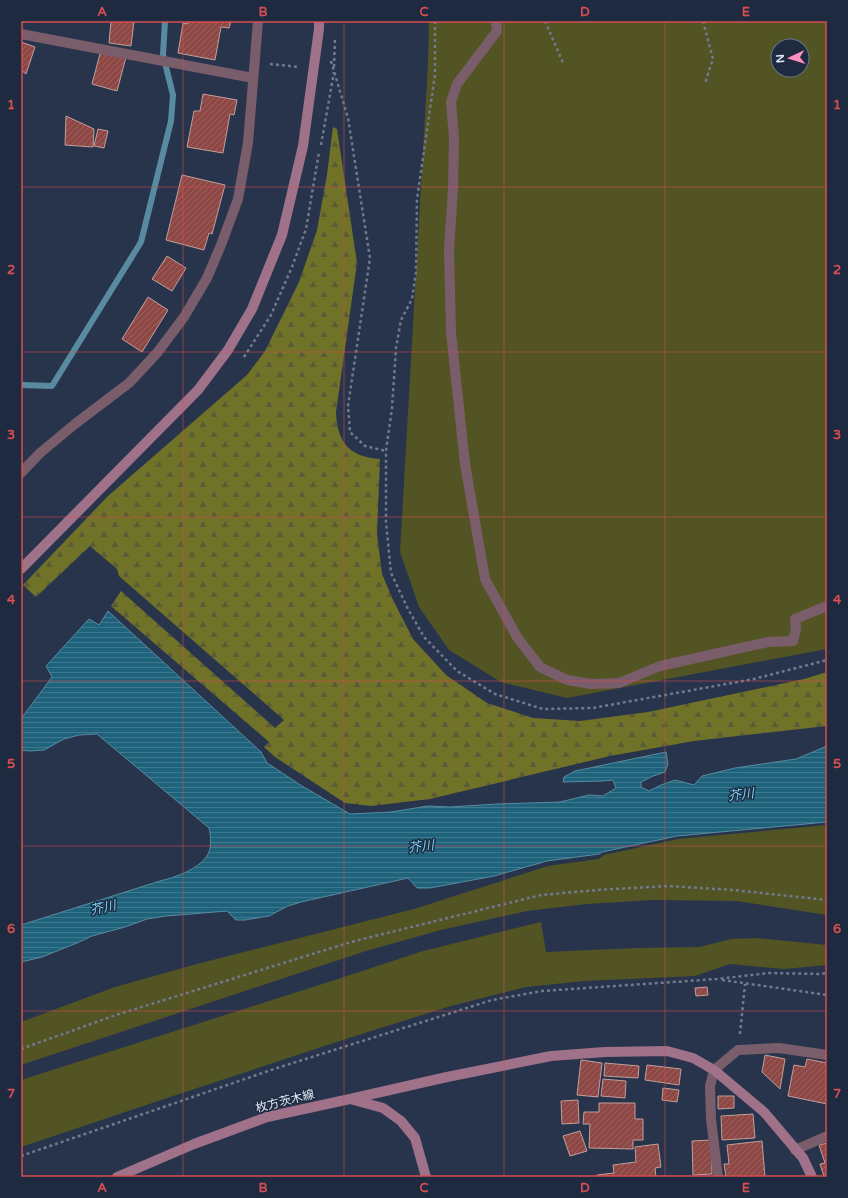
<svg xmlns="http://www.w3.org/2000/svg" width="848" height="1198" font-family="'Varela Round','Noto Sans JP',sans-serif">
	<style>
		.green { fill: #535424; fill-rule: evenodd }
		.forest { fill: url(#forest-firs) }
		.water { fill: url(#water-rules); stroke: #588ba0 }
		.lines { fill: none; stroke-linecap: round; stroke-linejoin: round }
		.stream { stroke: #588ba0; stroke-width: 6 }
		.building { fill: url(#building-hatch); stroke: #c39f9c }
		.path { stroke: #6f7a8d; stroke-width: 2.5; stroke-dasharray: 3 3; stroke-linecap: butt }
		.lane { stroke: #7a5d6b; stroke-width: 10 }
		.street { stroke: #7a5d6b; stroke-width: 10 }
		.secondary { stroke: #a07289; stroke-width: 10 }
		.grid { fill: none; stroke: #d84e51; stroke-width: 1; stroke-opacity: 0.55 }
		.labels { text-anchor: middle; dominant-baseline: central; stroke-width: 3; stroke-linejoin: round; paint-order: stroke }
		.street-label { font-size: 12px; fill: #dfe8f6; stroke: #1e2a40 }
		.water-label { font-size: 13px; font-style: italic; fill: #7bd6fa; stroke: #1e2a40 }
		.neatline { fill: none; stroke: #d84e51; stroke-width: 1.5 }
		.grid-label { font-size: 13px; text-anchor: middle; font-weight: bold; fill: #d84e51 }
	</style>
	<defs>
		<pattern id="forest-firs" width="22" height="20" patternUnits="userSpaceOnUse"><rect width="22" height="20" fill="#707227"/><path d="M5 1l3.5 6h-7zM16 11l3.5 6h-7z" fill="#5a5c38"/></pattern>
		<pattern id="water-rules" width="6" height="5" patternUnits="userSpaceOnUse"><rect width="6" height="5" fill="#1e637b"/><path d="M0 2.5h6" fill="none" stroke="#3e798e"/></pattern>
		<pattern id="building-hatch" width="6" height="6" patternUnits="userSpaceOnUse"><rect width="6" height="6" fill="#8d4745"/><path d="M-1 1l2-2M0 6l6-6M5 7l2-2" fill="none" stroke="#9d6260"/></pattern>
	</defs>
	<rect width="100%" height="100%" fill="#28344b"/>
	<path class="green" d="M429 21H827V649L567 698 501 682 449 650 419 607 400 552 428 64ZM778 46H802V70H778Z
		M827 825V915L737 901 652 900 587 904 527 911 441 930 366 951 21 1065V1022L115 987 197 964 414 909 548 866 599 859 604 855 678 839Z
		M541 922 546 952 637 948 700 947 731 939 756 938 827 945V965L784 969 730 964 695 976 584 981 526 987 451 1006 355 1036 170 1097 21 1147V1080L338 979 423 951Z"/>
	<path class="forest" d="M333 127 337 129 357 263 336 412C337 443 350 457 380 459L377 534 382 574 393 600 413 639 446 675 487 703 533 718 580 721 648 712 804 679 827 672V726L694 741 610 756 430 799 371 806 345 803 275 757 264 747 269 742 111 606 121 591 275 728 284 720 119 576 117 569 90 546 36 597 23 585 108 496 247 375 265 351 299 282 317 230 327 175Z"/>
	<path class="water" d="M108 611 261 752 267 763 302 786 350 814 391 812 428 806 450 807 497 804 560 802 589 795 603 796 616 788 613 780 602 781 563 782 564 777 575 771 666 752 668 764 665 772 653 776 641 782V787L649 791 661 785 675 780 694 785 702 776 735 768 796 759 827 746V822L677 836 602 852 599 854 547 861 494 876 430 888H417L408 878 301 902 288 906 269 916 245 920H236L227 911 166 916 147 919 125 927 92 936 77 943 42 957 21 962V925L160 881C176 877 197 870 207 856 212 848 211 836 209 828L97 734 79 735 64 739 44 750 29 751 21 750V719L52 677 46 666 89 619 99 625Z"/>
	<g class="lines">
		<path class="stream" d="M21 385 52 386 141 242 171 121 173 95 163 55 165 21"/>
	</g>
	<path class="building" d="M111 21H134L131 46 109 43Z
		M188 21H231L229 28 221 27 215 60 178 53 183 23 188 24Z
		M21 42 35 47 26 74 21 70Z
		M101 50 126 57 117 91 92 84Z
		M203 94 237 100 234 115 230 114 223 153 187 147 194 111H200Z
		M66 116 94 129 93 147 65 145Z
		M98 129 108 131 104 148 94 146Z
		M182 175 225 185 212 234 209 233 204 250 166 240Z
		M167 256 186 268 172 291 152 279Z
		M148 297 168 310 142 352 122 339Z
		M707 987 708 995 696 996 695 988Z
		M765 1055 785 1059 780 1089 762 1072Z
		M807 1059 827 1063V1104L788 1096 794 1065 805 1067Z
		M581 1060 602 1063 598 1097 577 1095Z
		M605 1063 639 1066 638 1078 604 1076Z
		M647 1065 681 1069 679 1085 645 1080Z
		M603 1079 626 1081 625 1098 601 1096Z
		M663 1088 679 1090 677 1102 662 1100Z
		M718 1096H734V1108L718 1109Z
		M578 1100 579 1123 562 1124 561 1101Z
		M599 1103H635V1119H643V1140H633V1149L589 1148 590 1124H583L584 1112H599Z
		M753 1114 755 1138 722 1140 721 1116Z
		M580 1131 587 1151 570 1156 563 1136Z
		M711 1140 712 1174 693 1175 692 1141Z
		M762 1141 765 1177H726L724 1164H729L727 1145Z
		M827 1143V1175L824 1176 820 1164 825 1163 819 1145Z
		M658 1144 661 1167 655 1168 656 1177H597V1175L614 1173 613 1165 636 1162 635 1147Z"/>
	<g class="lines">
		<path class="path" d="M435 21V75L417 199 416 272 412 299 401 320 396 348 392 408 386 451V522L391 573 408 609 424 637 457 671 495 694 543 709 593 708 754 679 827 660
			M545 21 563 63
			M703 21 713 59 705 83
			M331 61 348 118 370 258 348 406 350 432 365 446 386 451
			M270 64 299 67
			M334 67 335 38
			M321 145 334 72
			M244 357 271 315 292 267 306 229 319 152
			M722 980 827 995
			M740 1034 745 984
			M21 1049 116 1015 351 942 541 895 597 890 668 886 733 890 827 900
			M21 1156 274 1069 492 1000 542 991 717 979 769 973 821 974 827 973"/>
		<path class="lane" d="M496 21 497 31 457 84 451 102 454 138 453 189 449 249 451 333 465 464 485 579 517 637 540 667 567 680 592 684 619 683 660 666 768 642 793 641 796 629 795 619 827 606"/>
		<path class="street" d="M21 34 253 78
			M21 473 40 453 75 424 129 383 157 353 184 317 207 278 221 245 238 199 248 143 258 21
			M795 1150 827 1136
			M718 1177 711 1119 710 1086 714 1070 738 1050 779 1048 827 1055"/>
		<path class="secondary" d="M21 569 198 390 228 350 252 309 282 235 303 146 319 29V21
			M350 1099 447 1077 551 1056 605 1052 667 1051 693 1058 714 1070 764 1112 803 1158 812 1177
			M117 1177 194 1144 267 1117 350 1099 383 1108 401 1121 415 1138 426 1177"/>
	</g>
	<path class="grid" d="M183 21V1177M344 21V1177M504 21V1177M665 21V1177M21 187H827M21 352H827M21 517H827M21 681H827M21 846H827M21 1011H827"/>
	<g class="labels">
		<g class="street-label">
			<text transform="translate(285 1101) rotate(-14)">枚方茨木線</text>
		</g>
		<g class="water-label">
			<text transform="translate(741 795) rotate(-7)">芥川</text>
			<text transform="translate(421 847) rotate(-7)">芥川</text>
			<text transform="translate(103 908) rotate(-13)">芥川</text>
		</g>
	</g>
	<rect width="848" height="1198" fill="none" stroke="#1e2a40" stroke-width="44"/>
	<g transform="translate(790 58) rotate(266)"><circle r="19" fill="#1e2a40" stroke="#6b7689"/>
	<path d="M0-3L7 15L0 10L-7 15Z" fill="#fd8ec0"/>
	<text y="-6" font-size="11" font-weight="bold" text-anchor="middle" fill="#dfe8f6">N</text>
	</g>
	<rect x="22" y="22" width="804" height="1154" class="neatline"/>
	<g class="grid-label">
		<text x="102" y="16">A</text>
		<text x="263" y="16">B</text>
		<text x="424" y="16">C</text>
		<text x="585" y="16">D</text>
		<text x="746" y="16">E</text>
		<text x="11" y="109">1</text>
		<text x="837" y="109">1</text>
		<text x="11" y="274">2</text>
		<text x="837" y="274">2</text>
		<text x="11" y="439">3</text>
		<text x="837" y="439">3</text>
		<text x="11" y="604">4</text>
		<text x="837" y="604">4</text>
		<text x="11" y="768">5</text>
		<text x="837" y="768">5</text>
		<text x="11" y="933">6</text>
		<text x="837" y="933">6</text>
		<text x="11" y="1098">7</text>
		<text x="837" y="1098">7</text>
		<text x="102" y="1192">A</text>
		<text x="263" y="1192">B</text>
		<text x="424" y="1192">C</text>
		<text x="585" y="1192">D</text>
		<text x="746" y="1192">E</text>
	</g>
</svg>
